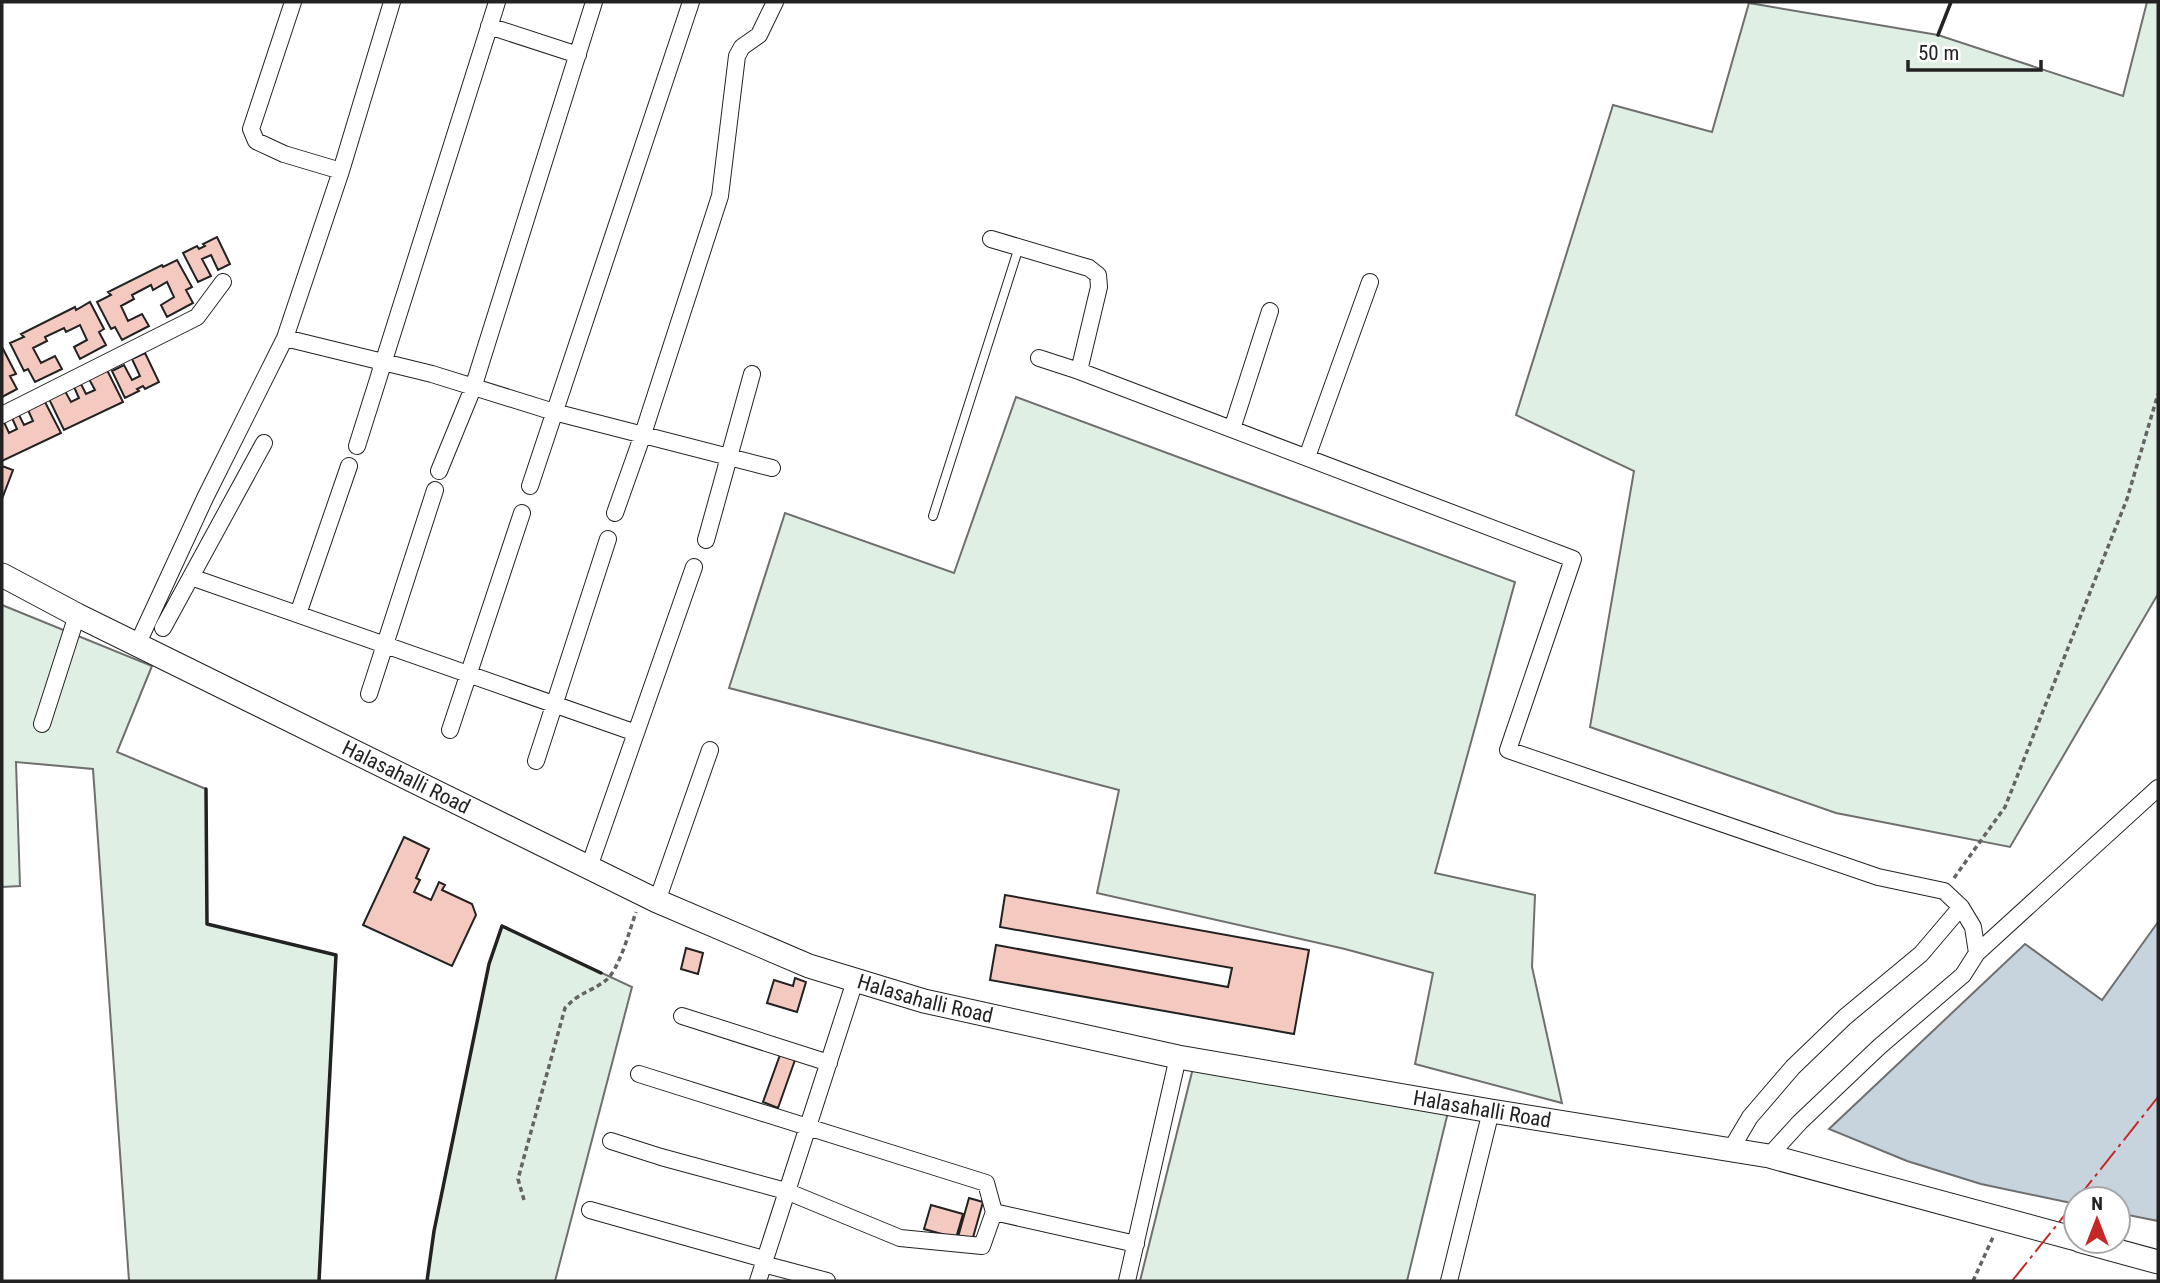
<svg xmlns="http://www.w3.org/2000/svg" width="2160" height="1283" font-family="'Roboto Condensed',sans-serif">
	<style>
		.green { fill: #e0efe3; stroke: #6f6f6f; stroke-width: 2 }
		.water { fill: #c7d3dd; stroke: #6f6f6f; stroke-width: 2 }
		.building { fill: #f3c9c0; stroke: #222; stroke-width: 2 }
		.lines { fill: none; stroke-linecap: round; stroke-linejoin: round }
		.service-casing { stroke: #222; stroke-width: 10 }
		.minor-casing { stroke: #222; stroke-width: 18 }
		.secondary-casing { stroke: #222; stroke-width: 25 }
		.path { stroke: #646464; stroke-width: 3.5; stroke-dasharray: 5 3.5; stroke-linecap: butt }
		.service { stroke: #fff; stroke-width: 8 }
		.minor { stroke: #fff; stroke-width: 16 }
		.secondary { stroke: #fff; stroke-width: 23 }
		.wall { stroke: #222; stroke-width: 3.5 }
		.power { stroke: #c62828; stroke-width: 2; stroke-dasharray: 24 5 3.5 5; stroke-linecap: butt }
		.labels { text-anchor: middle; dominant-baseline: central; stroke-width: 5; stroke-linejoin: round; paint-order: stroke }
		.street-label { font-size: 21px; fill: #222; stroke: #fff }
	</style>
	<rect width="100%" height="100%" fill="#fff"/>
	<path class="green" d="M2147 2H2158V594L2010 847 1836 813 1590 727 1634 471 1516 415 1613 105 1712 132 1749 3 1938 35 2123 96Z
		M1016 397 1515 582 1435 873 1535 895 1532 967 1562 1103 1415 1064 1433 973 1345 949 1097 893 1119 790 729 688 785 513 954 573Z
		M2 605 152 666 117 752 206 789 207 924 336 955 319 1281H129L93 769 16 762 20 886 2 887Z
		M502 926 632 987 555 1281H427L434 1231 489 964Z
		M1194 1064 1448 1112 1407 1281H1140Z"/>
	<path class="water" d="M2158 922V1221L2118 1213V1199H2076V1204L1981 1184 1907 1161 1829 1129 2025 944 2102 1000Z"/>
	<path class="building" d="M217 237 230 264 218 270 211 255 202 259 211 276 198 282 183 253 197 246 199 249 205 246 203 244Z
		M177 260 192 287 186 290 193 303 167 317 161 305 174 297 167 282 153 290 151 285 132 295 134 299 121 306 128 321 142 314 149 326 122 340 115 327 111 329 97 302 111 295 108 292 162 265 163 267Z
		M90 302 104 329 99 332 106 345 80 359 74 347 87 340 80 325 66 332 64 328 45 337 47 341 33 348 41 363 55 356 62 369 35 382 28 369 24 371 10 343 24 337 21 334 75 307 76 310Z
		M2 347 16 374 10 376 17 389 2 397Z
		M145 353 159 382 145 389 143 386 137 389 139 391 125 398 112 371 124 365 132 380 140 376 132 359Z
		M107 370 123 402 64 430 49 399 65 391 71 402 79 398 74 387 81 384 86 394 95 390 89 379Z
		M45 402 61 433 2 461V423L4 422 9 433 17 429 12 418 19 415 24 425 33 421 28 410Z
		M2 466 13 470 2 499Z
		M404 837 429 849 416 878 420 880 414 892 431 900 439 882 445 885 442 890 472 904 476 915 452 966 363 925Z
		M1005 895 1309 950 1294 1034 990 980 996 945 1228 987 1232 968 1000 927Z
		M686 948 703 953 698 974 681 969Z
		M795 978 806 982 797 1012 767 1003 774 980 793 986Z
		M780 1055 795 1060 778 1108 763 1102Z
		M969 1198 983 1202 972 1241 958 1237Z
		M931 1205 963 1214 956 1238 924 1229Z"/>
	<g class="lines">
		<defs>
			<path id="service" d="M933 516 1019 247"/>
			<path id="minor" d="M293 2 251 129 256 141 284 154 341 171
				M489 26 578 55
				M991 239 1089 268 1098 275 1099 287 1079 371
				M285 338 432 374 554 412 772 468
				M1039 358 1079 371 1573 559 1508 750 1878 877 1944 891 1961 907 1973 927 1977 953 1963 975 1879 1047 1800 1122 1769 1156
				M2 415 197 317 223 282
				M1232 429 1270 311
				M357 446 497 2
				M1307 457 1370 282
				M439 471 473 388 594 2
				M530 486 691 2
				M615 513 643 434 720 196 737 56 742 47 759 35 775 2
				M706 540 752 374
				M191 577 636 733
				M298 614 349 466
				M163 628 264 443
				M138 643 205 498 285 338 341 171 392 2
				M369 694 435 490
				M42 724 77 615
				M450 730 522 513
				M536 761 608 539
				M589 867 694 567
				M657 901 710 750
				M1977 953 2158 788
				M682 1016 829 1063
				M611 1141 661 1157 786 1191 900 1238 982 1246 994 1212 986 1183 639 1074
				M1731 1149 1750 1117 1793 1067 1845 1017 1921 954 1961 907
				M590 1210 764 1259
				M994 1212 1136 1244
				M763 1264 827 1281
				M758 1281 855 981
				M1127 1281 1178 1057
				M1449 1281 1491 1111"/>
			<g id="secondary">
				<path id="s1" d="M2 575 77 615 657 901 809 966 924 1001 1178 1057 1491 1111 1769 1156 2076 1239"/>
				<path d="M2081 1241 2158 1262"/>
			</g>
		</defs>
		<use href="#service" class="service-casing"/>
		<use href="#minor" class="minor-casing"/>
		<use href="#secondary" class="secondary-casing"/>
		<path class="path" d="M1954 878 2005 807 2127 499 2158 394
			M524 1200 518 1179 565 1008C581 991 589 993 605 981 619 971 630 929 636 912
			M1973 1281 1994 1235"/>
		<use href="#service" class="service"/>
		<use href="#minor" class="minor"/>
		<use href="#secondary" class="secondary"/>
		<path class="wall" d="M1938 35 1951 2
			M206 789 207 924 336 955 319 1281
			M427 1281 434 1231 489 964 502 926 601 973"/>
		<path class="power" d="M2077 1199 2158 1097
			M2012 1281 2076 1201"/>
	</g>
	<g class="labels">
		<g class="street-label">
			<text stroke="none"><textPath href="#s1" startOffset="452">Halasahalli Road</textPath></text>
			<text stroke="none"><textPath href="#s1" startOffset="1018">Halasahalli Road</textPath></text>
			<text stroke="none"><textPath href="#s1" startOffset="1586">Halasahalli Road</textPath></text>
		</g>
	</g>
	<rect width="2160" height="1283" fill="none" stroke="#222222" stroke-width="7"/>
	<g transform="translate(2097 1220)"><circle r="33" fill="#ffffff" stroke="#a7a7a7" stroke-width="2"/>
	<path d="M0-5L12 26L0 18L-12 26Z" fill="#c62828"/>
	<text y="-10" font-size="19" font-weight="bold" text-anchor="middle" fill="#222222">N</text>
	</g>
	<path d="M1908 60v10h133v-10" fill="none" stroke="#222222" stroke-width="3.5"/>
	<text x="1918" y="60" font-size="21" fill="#222222" stroke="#ffffff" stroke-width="5" paint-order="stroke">50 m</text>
</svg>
